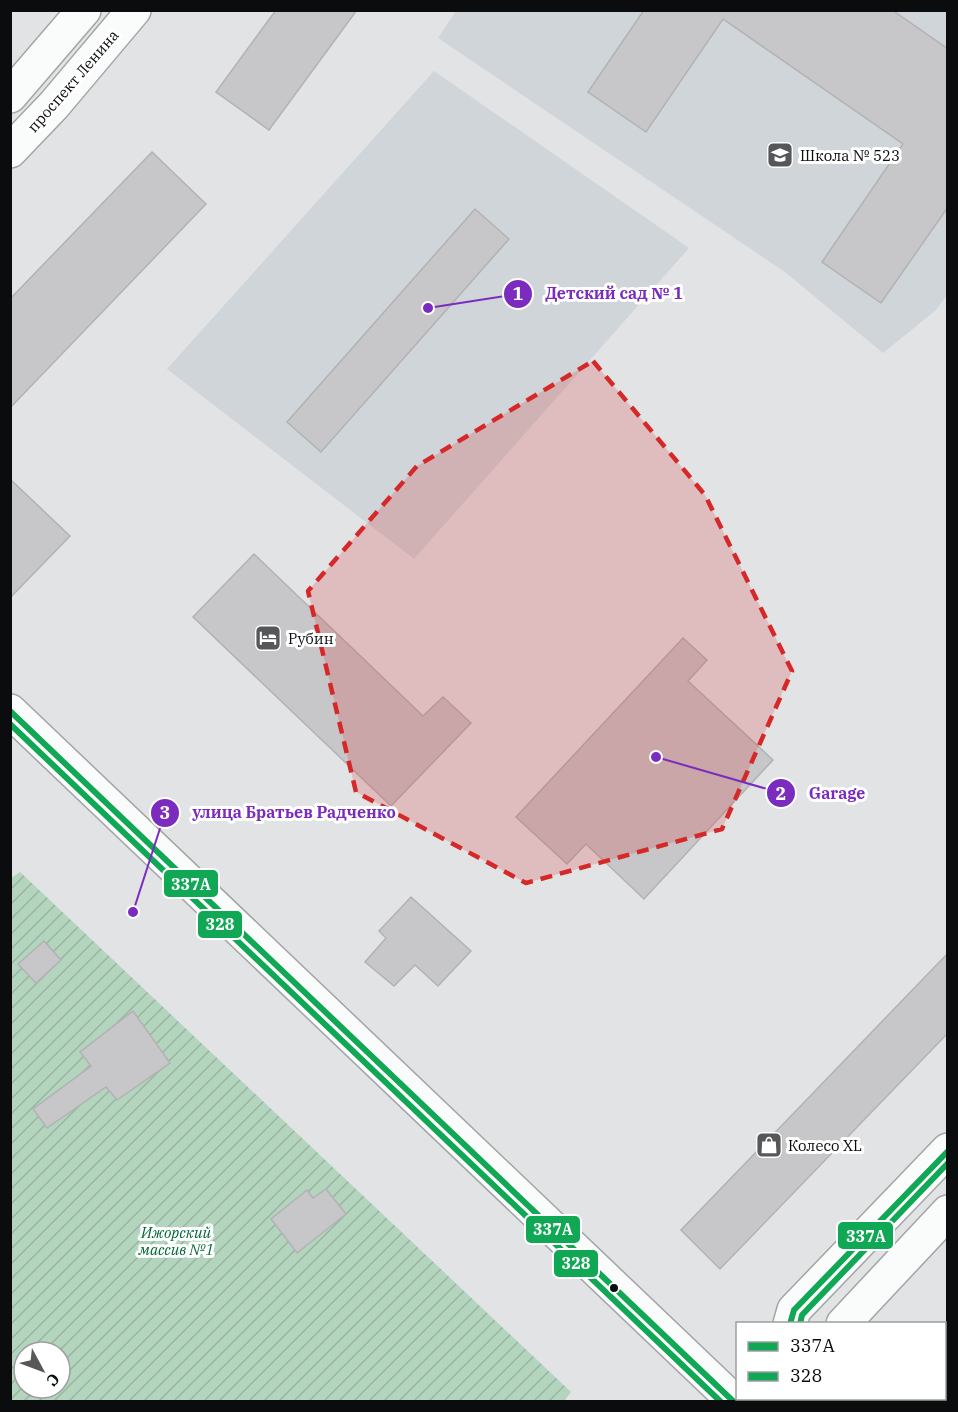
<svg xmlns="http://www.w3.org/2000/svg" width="958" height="1412" font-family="'IBM Plex Serif',serif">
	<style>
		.built { fill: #cfd5d9 }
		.garden { fill: url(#garden-furrows); fill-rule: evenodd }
		.building { fill: #c7c6c8; stroke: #b2b2b4; stroke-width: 1.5 }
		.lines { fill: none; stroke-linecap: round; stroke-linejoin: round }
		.minor-casing { stroke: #a3a4a5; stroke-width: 36 }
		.major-casing { stroke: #a3a4a5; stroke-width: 36 }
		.minor { stroke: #fafbfb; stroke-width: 33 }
		.major { stroke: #fafbfb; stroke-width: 33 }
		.bus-1-casing { stroke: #fff; stroke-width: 10 }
		.bus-2-casing { stroke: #fff; stroke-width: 10 }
		.bus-1 { stroke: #10a855; stroke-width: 6 }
		.bus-2 { stroke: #10a855; stroke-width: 6 }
		.marked { fill: #d62828; fill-opacity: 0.2; stroke: #d62828; stroke-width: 4.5; stroke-dasharray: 12 8; stroke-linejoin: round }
		.bus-dot { fill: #0b0c0d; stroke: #fff; stroke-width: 2 }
		.labels { text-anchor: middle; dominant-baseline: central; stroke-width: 6; stroke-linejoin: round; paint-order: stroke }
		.street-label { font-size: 15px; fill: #0b0c0d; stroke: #fff }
		.poi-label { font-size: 15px; fill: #0b0c0d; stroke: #fff; text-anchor: start }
		.park-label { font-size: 15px; font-style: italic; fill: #006734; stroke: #fff }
		.leader { fill: none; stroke: #7b2cbf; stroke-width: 2 }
		.callout-dot { fill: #7b2cbf; stroke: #fff; stroke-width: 2 }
		.mark-label { font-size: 18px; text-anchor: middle; font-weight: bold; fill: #fff }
		.callout-label { font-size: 16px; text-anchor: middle; font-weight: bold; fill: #7b2cbf; stroke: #fff; stroke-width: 6; stroke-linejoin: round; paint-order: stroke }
		.line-badge { stroke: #fff; stroke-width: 2 }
		.badge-label { font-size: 16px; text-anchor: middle; font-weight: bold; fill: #fff }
	</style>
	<defs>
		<pattern id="garden-furrows" width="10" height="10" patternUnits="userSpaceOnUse" patternTransform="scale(1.5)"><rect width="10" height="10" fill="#b3d4bd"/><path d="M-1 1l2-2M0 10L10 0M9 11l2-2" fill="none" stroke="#99b5a1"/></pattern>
	</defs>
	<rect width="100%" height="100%" fill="#e1e3e5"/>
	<path class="built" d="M456 11H947V295L936 310 883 353 785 272 438 38Z
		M434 71 689 248 414 559 167 369Z"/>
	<path class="garden" d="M20 872 571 1392 563 1402H11L10 879ZM24 1352H60V1388H24Z"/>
	<path class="building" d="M276 10H357L269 130 216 92Z
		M644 10H892L948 49V207L881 303 822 262 903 144 723 19 646 132 588 92Z
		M152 152 206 204 10 408V299Z
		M475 209 509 239 321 452 287 422Z
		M10 479 70 536 10 598Z
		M254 554 423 716 443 697 471 723 391 806 193 617Z
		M683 638 707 660 688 681 773 760 644 899 586 844 567 864 516 817Z
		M411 897 471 951 438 986 415 965 394 986 365 962 386 938 379 931Z
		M44 941 61 960 36 983 18 964Z
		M948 953V1033L720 1269 681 1230Z
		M133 1011 170 1063 117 1100 106 1087 47 1128 33 1109 91 1066 80 1052Z
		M326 1189 346 1214 297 1253 271 1219 307 1190 313 1198Z"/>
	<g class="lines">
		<defs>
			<path id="minor" d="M10 711 735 1402
				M790 1324 794 1310 948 1150
				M843 1324 948 1212
				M774 1402 777 1398"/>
			<path id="major" d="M10 96 84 10
				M10 151 54 105 134 10"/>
		</defs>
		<use href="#minor" class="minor-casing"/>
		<use href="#major" class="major-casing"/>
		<use href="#minor" class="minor"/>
		<use href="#major" class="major"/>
		<defs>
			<path id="bus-1" d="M10 711 734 1402
				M790 1324 794 1310 948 1151"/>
			<path id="bus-2" d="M10 724 721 1402
				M800 1324 802 1315 948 1163"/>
		</defs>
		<use href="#bus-1" class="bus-1-casing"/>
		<use href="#bus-2" class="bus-2-casing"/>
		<use href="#bus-1" class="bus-1"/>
		<use href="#bus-2" class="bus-2"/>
	</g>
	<path class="marked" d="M593 361 705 495 792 671 722 829 526 883 356 792 308 591 417 466Z"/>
	<defs>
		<symbol id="school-square" viewBox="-11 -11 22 22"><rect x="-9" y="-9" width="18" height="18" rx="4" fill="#565759" stroke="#fff"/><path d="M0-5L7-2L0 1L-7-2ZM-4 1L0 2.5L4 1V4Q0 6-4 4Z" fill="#fff"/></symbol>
		<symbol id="hotel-square" viewBox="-11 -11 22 22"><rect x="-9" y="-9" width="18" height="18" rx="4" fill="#565759" stroke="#fff"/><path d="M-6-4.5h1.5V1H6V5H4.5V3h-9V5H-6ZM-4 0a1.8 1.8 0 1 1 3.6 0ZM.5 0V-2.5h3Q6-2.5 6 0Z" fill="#fff"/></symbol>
		<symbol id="shop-square" viewBox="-11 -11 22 22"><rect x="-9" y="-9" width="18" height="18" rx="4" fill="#565759" stroke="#fff"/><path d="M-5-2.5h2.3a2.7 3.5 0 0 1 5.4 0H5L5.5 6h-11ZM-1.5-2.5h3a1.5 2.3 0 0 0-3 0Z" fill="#fff"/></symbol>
	</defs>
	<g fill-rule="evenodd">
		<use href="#school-square" x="765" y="140" width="30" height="30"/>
		<use href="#hotel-square" x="253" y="623" width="30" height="30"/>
		<use href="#shop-square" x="754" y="1130" width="30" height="30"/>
	</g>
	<circle class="bus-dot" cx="614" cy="1288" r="5"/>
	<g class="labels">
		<g class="street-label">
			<text transform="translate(73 81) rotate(-49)">проспект Ленина</text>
		</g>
		<g class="poi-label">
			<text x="800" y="155">Школа № 523</text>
			<text x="288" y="638">Рубин</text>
			<text x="788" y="1145">Колесо XL</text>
		</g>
		<g class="park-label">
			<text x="176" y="1232">Ижорский<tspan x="176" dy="17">массив №1</tspan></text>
		</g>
	</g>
	<path class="leader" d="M428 308L518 294M656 757L781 793M133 912L165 813"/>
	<g class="callout-dot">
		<circle cx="428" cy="308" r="6"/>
		<circle cx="656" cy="757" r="6"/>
		<circle cx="133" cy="912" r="6"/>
		<circle cx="518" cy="294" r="15"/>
		<circle cx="781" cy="793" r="15"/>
		<circle cx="165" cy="813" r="15"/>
	</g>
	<g class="mark-label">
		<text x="518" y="300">1</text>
		<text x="781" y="800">2</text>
		<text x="165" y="819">3</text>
	</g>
	<g class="callout-label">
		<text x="614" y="299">Детский сад № 1</text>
		<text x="837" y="799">Garage</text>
		<text x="294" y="818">улица Братьев Радченко</text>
	</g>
	<g class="line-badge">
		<rect x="163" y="869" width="56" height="29" rx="6" fill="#10a855"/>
		<rect x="197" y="910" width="46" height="29" rx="6" fill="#10a855"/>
		<rect x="525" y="1215" width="56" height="29" rx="6" fill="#10a855"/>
		<rect x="837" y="1221" width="57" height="29" rx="6" fill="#10a855"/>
		<rect x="553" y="1249" width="46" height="29" rx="6" fill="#10a855"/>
	</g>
	<g class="badge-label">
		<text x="191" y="890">337А</text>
		<text x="220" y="930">328</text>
		<text x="553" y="1235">337А</text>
		<text x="866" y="1242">337А</text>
		<text x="576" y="1269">328</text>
	</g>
	<rect width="958" height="1412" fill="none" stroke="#0b0c0d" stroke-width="24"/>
	<rect x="736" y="1322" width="210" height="78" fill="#ffffff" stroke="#9d9e9e" stroke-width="1.5"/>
	<rect x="748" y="1342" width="30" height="9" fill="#10a855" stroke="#9d9e9e" stroke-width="1.5"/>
	<text x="790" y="1352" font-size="18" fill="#0b0c0d">337А</text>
	<rect x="748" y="1372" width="30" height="9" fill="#10a855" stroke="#9d9e9e" stroke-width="1.5"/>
	<text x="790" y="1382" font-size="18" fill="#0b0c0d">328</text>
	<g transform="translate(42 1370) rotate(131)"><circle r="28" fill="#ffffff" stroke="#9d9e9e" stroke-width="1.5"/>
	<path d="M0-4.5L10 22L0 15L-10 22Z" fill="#565759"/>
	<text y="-9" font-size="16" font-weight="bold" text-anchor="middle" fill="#0b0c0d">С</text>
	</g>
</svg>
